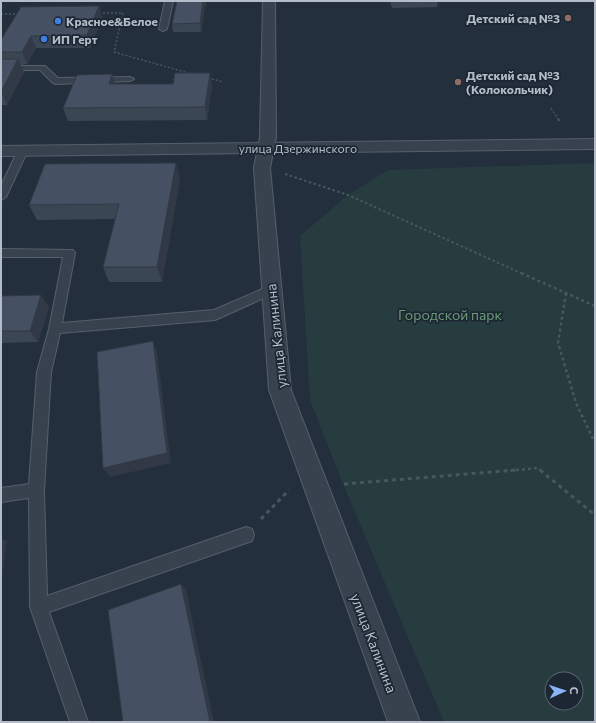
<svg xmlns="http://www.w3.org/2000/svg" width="596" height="723" font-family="Commissioner,sans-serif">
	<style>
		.green { fill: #263c3f; fill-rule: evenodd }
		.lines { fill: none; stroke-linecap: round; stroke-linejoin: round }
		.service-casing { stroke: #565f6c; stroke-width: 2 }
		.minor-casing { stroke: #565f6c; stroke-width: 2 }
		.tertiary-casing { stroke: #565f6c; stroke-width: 2 }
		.path-far3 { stroke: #44595c; stroke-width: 1.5; stroke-dasharray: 2 2; stroke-linecap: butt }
		.path-far2 { stroke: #44595c; stroke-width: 2; stroke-dasharray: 2.5 2.5; stroke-linecap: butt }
		.path-far1 { stroke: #44595c; stroke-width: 2.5; stroke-dasharray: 3 3; stroke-linecap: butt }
		.path { stroke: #44595c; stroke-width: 3; stroke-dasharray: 4 4; stroke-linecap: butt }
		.service { fill: #38414e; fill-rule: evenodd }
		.minor { fill: #38414e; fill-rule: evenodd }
		.tertiary { fill: #38414e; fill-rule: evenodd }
		.wall { fill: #3b4654 }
		.shaded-wall { fill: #303945 }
		.building { fill: #455162; stroke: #303945 }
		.education-dot { fill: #8d6e63; stroke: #1d2633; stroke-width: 1.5 }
		.shop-dot { fill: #3f7fe0; stroke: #1d2633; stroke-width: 1.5 }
		.labels { text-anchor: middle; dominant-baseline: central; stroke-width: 3.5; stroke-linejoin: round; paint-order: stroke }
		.far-poi-label { font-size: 12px; font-weight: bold; fill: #b4bcc9; stroke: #1d2633; text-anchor: start }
		.far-street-label { font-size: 12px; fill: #b4bcc9; stroke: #1d2633 }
		.park-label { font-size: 14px; fill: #6b9a76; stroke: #1d2633 }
		.street-label { font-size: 14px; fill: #b4bcc9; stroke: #1d2633 }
	</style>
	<rect width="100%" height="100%" fill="#242f3e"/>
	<path class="green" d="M595 163V722H444L343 484 310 400 300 236 348 195 388 170ZM552 679H576V703H552Z"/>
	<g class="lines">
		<defs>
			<path id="service" d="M165 1H173L167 29 163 31 159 29Z
				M1 66H45L58 78 130 77 134 79 130 81 56 84 53 83 40 70H1Z
				M23 147 28 150 6 197 1 200V186L18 150Z
				M1 249 73 250 75 253 62 323 214 310 267 287 271 286 275 287 277 290 275 293 215 320 60 333 51 372 44 490 47 596 246 527 252 529 254 535 252 541 246 543 49 612 88 722H70L30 607 29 498 1 502V488L29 484 37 372 49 329 63 257H1Z"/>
			<path id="minor" d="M595 139V149L1 156V146Z"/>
			<path id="tertiary" d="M263 1H275L276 137 270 168 291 390 420 722H388L269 390 254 168 260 137Z"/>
		</defs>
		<use href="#service" class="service-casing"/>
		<use href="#minor" class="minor-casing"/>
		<use href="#tertiary" class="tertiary-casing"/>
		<path class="path-far3" d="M99 13H123L114 52 192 74
			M1 14H20
			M208 78 223 82
			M551 108 559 120"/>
		<path class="path-far2" d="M558 119 561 123
			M285 174 348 195 523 274"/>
		<path class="path-far1" d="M521 273 595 306
			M566 293 558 343 576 403 595 443
			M504 471 538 468 541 471"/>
		<path class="path" d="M540 470 595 515
			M344 484 516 470
			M261 519 289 490"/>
		<use href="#service" class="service"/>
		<use href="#minor" class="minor"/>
		<use href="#tertiary" class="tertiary"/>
	</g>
	<path class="wall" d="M206 1 201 32H173L172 24Z
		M390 1H438L437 7 392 8Z
		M99 6 102 19 90 48H36L27 64 21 65 24 72 7 105H1V40Z
		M210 73 212 86 207 120 68 121 63 108 112 74 115 84H173Z
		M180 179 162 282H109L103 267 115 219 37 220 29 205Z
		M1 296 49 307 38 342 1 343Z"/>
	<path class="shaded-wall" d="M203 1H206L201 32 200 23Z
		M99 6 102 19 90 48 87 35Z
		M31 36 36 48 27 64 22 52Z
		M18 59 24 72 7 105 1 92Z
		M210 73 212 86 207 120 205 107Z
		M112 74 116 87 109 84Z
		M176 163 180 179 162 282 157 267Z
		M41 295 49 307 38 342 30 331Z
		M153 341 157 352 171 463 110 477 103 468Z
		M1 538 7 541 1 584Z
		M181 584 186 590 214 722H210Z"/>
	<path class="building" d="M177 1H203L200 23 172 24Z
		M99 6 87 35 31 36 22 52H1V40L21 7Z
		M1 59H18L1 92Z
		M175 73H210L205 107 63 108 77 75 112 74 109 84H173Z
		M176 163 157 267H103L119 204 29 205 45 164Z
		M41 295 30 331H1V296Z
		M153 341 167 453 103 468 97 352Z
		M181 584 210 722H123L108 610Z"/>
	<g class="education-dot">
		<circle cx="568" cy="18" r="4"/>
		<circle cx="458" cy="82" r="4"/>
	</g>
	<g class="shop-dot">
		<circle cx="58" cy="21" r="4"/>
		<circle cx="44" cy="39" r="4"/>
	</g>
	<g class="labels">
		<g class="far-poi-label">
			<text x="560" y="18" text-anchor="end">Детский сад №3</text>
			<text x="66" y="21">Красное&amp;Белое</text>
			<text x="52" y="39">ИП Герт</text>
			<text x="466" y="75">Детский сад №3<tspan x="466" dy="14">(Колокольчик)</tspan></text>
		</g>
		<g class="far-street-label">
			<text x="298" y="148">улица Дзержинского</text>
		</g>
		<g class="park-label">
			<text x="450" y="314">Городской парк</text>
		</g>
		<g class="street-label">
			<text transform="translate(276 336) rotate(-96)">улица Калинина</text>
			<text transform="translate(374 643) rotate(69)">улица Калинина</text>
		</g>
	</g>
	<rect width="596" height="723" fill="none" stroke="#b4bcc9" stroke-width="4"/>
	<g transform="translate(564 691) rotate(87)"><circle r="19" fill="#1d2633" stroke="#59626f"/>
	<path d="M0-3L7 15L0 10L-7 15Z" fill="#8ab4f8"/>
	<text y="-6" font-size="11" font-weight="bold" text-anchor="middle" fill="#b4bcc9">С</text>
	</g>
</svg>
